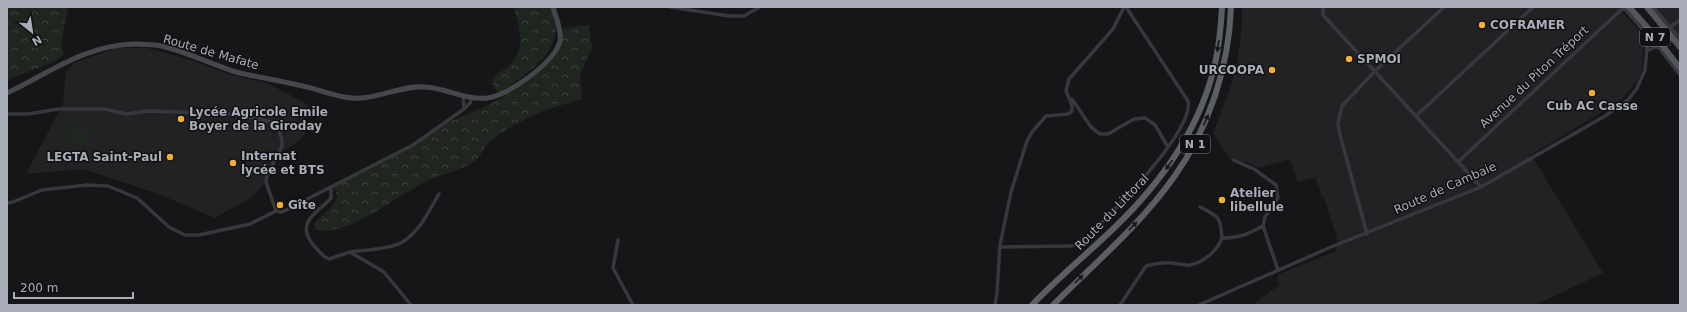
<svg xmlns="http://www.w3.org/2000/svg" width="1687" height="312" font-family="'DejaVu Sans',sans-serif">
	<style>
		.built { fill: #222225 }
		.green { fill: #1e261f }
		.forest { fill: url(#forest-crowns) }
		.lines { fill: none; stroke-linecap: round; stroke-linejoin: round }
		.minor { stroke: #37383d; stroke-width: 3.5 }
		.secondary { stroke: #45474d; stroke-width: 5 }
		.primary { stroke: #53555c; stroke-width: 6 }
		.trunk { stroke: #5b5e65; stroke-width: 6 }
		.oneway { fill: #18191b }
		.poi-dot { fill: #f2b134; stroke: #111113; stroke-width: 1.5 }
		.labels { text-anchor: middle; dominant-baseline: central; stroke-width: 3; stroke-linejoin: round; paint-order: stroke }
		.shield { fill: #111113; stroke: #7b7e86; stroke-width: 1 }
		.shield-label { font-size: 11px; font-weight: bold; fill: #a8adb8 }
		.poi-label { font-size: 12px; font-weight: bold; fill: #a8adb8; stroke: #111113; text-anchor: start }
		.street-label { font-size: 12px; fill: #a8adb8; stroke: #111113 }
	</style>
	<defs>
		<pattern id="forest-crowns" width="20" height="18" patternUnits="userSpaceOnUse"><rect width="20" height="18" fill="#1e261f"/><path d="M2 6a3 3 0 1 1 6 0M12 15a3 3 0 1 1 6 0" fill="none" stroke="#3c433d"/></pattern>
	</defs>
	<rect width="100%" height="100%" fill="#161618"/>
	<path class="built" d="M1242 7H1618L1644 36 1642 71 1637 82 1622 99 1612 106 1529 156 1535 161 1603 273 1535 305H1252L1279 285 1277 275 1336 251 1337 239 1324 197H1322L1315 177 1298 182 1290 159 1259 168 1247 162 1244 163 1230 158 1213 134 1231 85 1238 58 1242 25Z
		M1652 7H1680V39Z
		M116 48H147L194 61 225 73 267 83 309 105 305 134 300 140 274 157 264 183 254 196 215 218 153 192 83 169 26 174 63 104 66 71 76 62Z"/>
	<path class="green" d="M70 122 92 128 88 147 65 141Z"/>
	<path class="forest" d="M7 7H68L61 45 64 54 56 61 7 80Z
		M514 7H552C554 13 556 20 556 26 557 57 521 77 499 93L493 85 492 80C497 73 504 71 509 66 527 49 519 27 514 7Z
		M589 25 592 48 580 75 582 99C561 105 539 111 520 122 509 128 496 135 487 144 483 149 480 157 475 161 460 171 441 174 425 182 400 194 344 240 316 229L314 224C319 217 337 205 337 197 337 194 335 190 334 187L409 149 449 122 491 104 512 91 546 60 559 43 563 28Z"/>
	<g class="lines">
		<path class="minor" d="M670 7 729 16H744L760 7
			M1325 7 1323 9V15L1481 187
			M1623 7 1660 49 1680 75
			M1653 7 1680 39
			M1670 27 1680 20
			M1647 51 1657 46
			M463 96 464 109
			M1072 99 1091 127 1100 134H1108L1134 119 1145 118 1155 125 1168 147
			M7 114H28L59 109H104L126 114 149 111 234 114 272 122 279 130 282 140V146L267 176 266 182 276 211
			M1416 116 1533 7
			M1233 160 1254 169 1276 185 1278 198 1265 217 1263 226 1278 270
			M1459 161 1624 7
			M331 187V198C324 206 314 212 309 220 300 234 316 249 325 257L329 259 350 252 384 272 411 305
			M7 203 13 202 42 190 87 185 108 186 137 198 169 227 185 235H199L250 224 276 211
			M1200 207C1218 216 1221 217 1222 238
			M276 211 282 212 413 145 464 109 470 103 472 98
			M1367 234 1339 131 1338 123 1342 106 1375 71 1444 7
			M618 240 613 268 633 305
			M1000 247 1071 246 1083 242C1105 219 1195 132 1188 101L1126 7
			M351 252C365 250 389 249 401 243 419 233 429 211 439 194
			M995 305 997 293 1000 245 1011 192 1027 141 1032 132 1046 116 1068 114 1072 111V105L1066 91 1069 79 1113 29 1124 7
			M1120 305 1146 266C1154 264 1162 262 1171 263 1177 263 1184 266 1190 265 1203 263 1218 250 1222 238 1240 238 1248 234 1263 226
			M1199 305 1331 247 1481 187 1605 116 1628 100 1637 88 1645 70 1648 36"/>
		<path class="secondary" d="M7 93C49 73 87 44 136 44 144 45 153 44 161 46 187 52 211 64 236 72 256 77 278 80 298 85 314 88 329 94 344 97 372 103 397 85 425 87 446 88 465 100 487 98 508 96 555 62 560 41 562 31 556 17 553 7"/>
		<path class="primary" d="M1629 7 1654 35 1680 68
			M1647 7 1680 47"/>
		<path class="trunk" d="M1032 305C1058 278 1087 254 1114 228 1161 183 1200 129 1215 64 1219 46 1221 26 1222 7
			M1053 305C1094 264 1140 225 1174 177 1209 128 1229 67 1231 7"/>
	</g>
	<defs><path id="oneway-solid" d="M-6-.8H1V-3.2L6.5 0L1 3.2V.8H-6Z"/></defs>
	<g class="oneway">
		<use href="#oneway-solid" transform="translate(1218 46) rotate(99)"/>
		<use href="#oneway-solid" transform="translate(1206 120) rotate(-65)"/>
		<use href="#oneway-solid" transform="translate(1169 165) rotate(125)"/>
		<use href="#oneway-solid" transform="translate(1133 226) rotate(-46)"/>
		<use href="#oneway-solid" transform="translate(1079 279) rotate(-45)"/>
	</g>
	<g class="poi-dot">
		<circle cx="1482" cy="25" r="4"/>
		<circle cx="1349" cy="59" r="4"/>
		<circle cx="1272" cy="70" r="4"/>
		<circle cx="1592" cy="93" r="4"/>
		<circle cx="181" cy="119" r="4"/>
		<circle cx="170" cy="157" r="4"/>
		<circle cx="233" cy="163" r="4"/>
		<circle cx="1222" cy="200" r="4"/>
		<circle cx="280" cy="205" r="4"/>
	</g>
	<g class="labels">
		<g class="shield">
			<rect x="1640" y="28" width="30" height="18" rx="3"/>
			<rect x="1180" y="135" width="30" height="18" rx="3"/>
		</g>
		<g class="shield-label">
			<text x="1655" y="37">N 7</text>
			<text x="1195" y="144">N 1</text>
		</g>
		<g class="poi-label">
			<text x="1490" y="25">COFRAMER</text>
			<text x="1357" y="59">SPMOI</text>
			<text x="1264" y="70" text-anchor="end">URCOOPA</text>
			<text x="1592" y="106" text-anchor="middle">Cub AC Casse</text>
			<text x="189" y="112">Lycée Agricole Emile<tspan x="189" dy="14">Boyer de la Giroday</tspan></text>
			<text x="241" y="156">Internat<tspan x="241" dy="14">lycée et BTS</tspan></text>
			<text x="162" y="157" text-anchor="end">LEGTA Saint-Paul</text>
			<text x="1230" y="193">Atelier<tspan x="1230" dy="14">libellule</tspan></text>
			<text x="288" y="205">Gîte</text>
		</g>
		<g class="street-label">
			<text transform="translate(211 52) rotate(16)">Route de Mafate</text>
			<text transform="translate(1534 77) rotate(-43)">Avenue du Piton Tréport</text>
			<text transform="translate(1445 188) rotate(-24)">Route de Cambaie</text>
			<text transform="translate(1112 212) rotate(-46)">Route du Littoral</text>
		</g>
	</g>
	<rect width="1687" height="312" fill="none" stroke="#a8adb8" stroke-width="16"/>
	<g transform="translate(32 32) rotate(150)" stroke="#111113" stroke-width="3" paint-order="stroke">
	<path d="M0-3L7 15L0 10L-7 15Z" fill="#a8adb8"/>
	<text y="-6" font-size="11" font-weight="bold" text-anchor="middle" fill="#a8adb8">N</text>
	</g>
	<path d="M14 292v6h119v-6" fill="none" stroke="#a8adb8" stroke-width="2"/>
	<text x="20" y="292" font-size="12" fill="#a8adb8" stroke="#111113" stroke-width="3" paint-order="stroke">200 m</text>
</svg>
